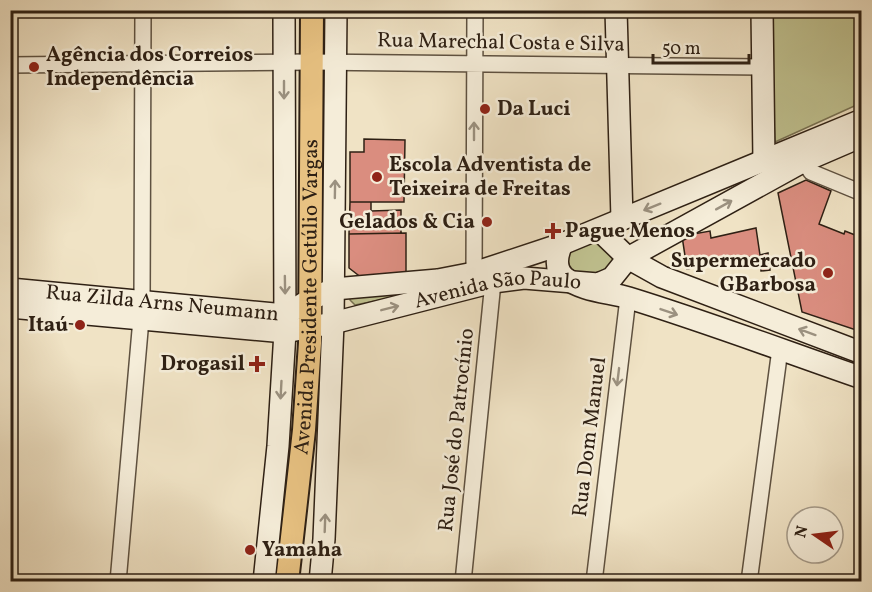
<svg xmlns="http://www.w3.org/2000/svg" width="872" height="592" font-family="Vollkorn,serif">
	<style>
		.green { fill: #c0c290; stroke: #777152; stroke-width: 1.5 }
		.building { fill: #da8d7f; stroke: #2e2014; stroke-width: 1.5 }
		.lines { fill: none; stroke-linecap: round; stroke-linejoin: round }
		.street-casing { stroke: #5e5140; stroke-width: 18 }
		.secondary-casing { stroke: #2e2014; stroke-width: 24 }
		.primary-casing { stroke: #2e2014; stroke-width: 26 }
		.street { stroke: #f5edd9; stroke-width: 15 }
		.secondary { stroke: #f5edd9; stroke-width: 21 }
		.primary { stroke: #e8c282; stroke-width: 22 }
		.oneway { stroke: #9b9180 }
		.poi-dot { fill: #8f2418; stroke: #f5edd9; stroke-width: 2 }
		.labels { text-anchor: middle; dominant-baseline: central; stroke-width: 5; stroke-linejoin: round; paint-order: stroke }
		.street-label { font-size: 21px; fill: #2e2014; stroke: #f5edd9 }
		.poi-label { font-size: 21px; font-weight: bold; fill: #2e2014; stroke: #f5edd9; text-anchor: start }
	</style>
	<rect width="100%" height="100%" fill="#f0e3c5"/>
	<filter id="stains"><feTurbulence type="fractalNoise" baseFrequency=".00333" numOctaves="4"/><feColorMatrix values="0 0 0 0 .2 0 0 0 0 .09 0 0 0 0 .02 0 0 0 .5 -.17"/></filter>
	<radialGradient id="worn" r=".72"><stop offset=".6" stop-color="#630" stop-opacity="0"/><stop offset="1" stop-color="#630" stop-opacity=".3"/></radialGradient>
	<path class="green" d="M769 11H862L861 103 775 142Z
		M598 238 617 252 608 275 565 272 566 247Z
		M391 290 410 294 355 305 350 300V295Z"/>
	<path class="building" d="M364 139 405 140 404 202H350V152H364Z
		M806 180 831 191 819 224 844 234 845 231 855 235 862 214V332L802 312 778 193Z
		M350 202H371V211L401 210V233L349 234Z
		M756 228 760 255 768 253 770 270 761 271 760 259 757 260 756 256 732 260V256L716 258 717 264 687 269 682 236 710 231 711 238Z
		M406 233V277L362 278 349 268V234Z"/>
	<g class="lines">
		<defs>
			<path id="street" d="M10 65 312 62 762 67
				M804 161 811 172 862 193
				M474 273 475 10
				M142 302 143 10
				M118 582 141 319
				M463 582 493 282
				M594 582 628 298
				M749 582 780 349"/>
			<g id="secondary">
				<path d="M616 10 622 219"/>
				<path d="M762 10 764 162"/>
				<path d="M599 230 628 258 662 277 862 353"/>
				<path d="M562 244C557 255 554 268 564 277 581 291 608 292 629 298 707 322 784 351 862 378"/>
				<path id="s1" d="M10 289 285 315 311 299 334 289 438 280 474 273 562 244 862 120"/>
				<path id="s2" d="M10 307 285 332 333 323 493 282 524 278 598 284 612 278 628 258 804 161 862 136"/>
				<path d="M264 582 278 446 285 332 284 10"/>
				<path d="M320 582 324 539 333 323 336 10"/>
			</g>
			<g id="primary">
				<path id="s3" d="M287 582 304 430 310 343 312 10"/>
			</g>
		</defs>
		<use href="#street" class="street-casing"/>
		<use href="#secondary" class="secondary-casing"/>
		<use href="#primary" class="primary-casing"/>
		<use href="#street" class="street"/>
		<use href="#secondary" class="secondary"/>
		<use href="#primary" class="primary"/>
	</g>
	<defs><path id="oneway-shaft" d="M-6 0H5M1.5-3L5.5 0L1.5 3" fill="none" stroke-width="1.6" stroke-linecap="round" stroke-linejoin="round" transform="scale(1.5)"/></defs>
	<g class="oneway">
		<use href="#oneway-shaft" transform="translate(284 90) rotate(90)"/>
		<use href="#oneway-shaft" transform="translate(474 131) rotate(-90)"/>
		<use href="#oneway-shaft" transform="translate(335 189) rotate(-89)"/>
		<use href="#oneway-shaft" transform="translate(724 205) rotate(-29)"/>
		<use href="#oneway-shaft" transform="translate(652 207) rotate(158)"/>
		<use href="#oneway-shaft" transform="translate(285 285) rotate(89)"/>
		<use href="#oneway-shaft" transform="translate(390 308) rotate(-14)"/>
		<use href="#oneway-shaft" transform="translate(669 312) rotate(19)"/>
		<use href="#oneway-shaft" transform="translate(807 332) rotate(-160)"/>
		<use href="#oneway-shaft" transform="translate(618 377) rotate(97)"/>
		<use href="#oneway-shaft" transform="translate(281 390) rotate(93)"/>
		<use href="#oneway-shaft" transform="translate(325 523) rotate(-88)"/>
	</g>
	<g class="poi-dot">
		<circle cx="34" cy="67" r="6"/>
		<circle cx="485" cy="109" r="6"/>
		<circle cx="377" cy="177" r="6"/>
		<circle cx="487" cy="222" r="6"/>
		<path d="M550 222h6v6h6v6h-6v6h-6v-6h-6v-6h6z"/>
		<circle cx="828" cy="273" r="6"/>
		<circle cx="80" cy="325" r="6"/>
		<path d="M254 355h6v6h6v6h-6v6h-6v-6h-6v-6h6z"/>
		<circle cx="250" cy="550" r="6"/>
	</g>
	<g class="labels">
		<g class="street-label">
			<text transform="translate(501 43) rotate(1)">Rua Marechal Costa e Silva</text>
			<text stroke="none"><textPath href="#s2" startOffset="494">Avenida São Paulo</textPath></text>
			<text stroke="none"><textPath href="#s3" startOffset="286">Avenida Presidente Getúlio Vargas</textPath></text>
			<text stroke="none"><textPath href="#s1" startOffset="153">Rua Zilda Arns Neumann</textPath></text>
			<text transform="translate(457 430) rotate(-84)">Rua José do Patrocínio</text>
			<text transform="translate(590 437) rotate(-83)">Rua Dom Manuel</text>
		</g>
		<g class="poi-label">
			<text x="46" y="55">Agência dos Correios<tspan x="46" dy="24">Independência</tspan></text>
			<text x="497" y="109">Da Luci</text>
			<text x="389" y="165">Escola Adventista de<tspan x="389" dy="24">Teixeira de Freitas</tspan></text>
			<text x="475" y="222" text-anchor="end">Gelados &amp; Cia</text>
			<text x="565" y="231">Pague Menos</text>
			<text x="816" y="261" text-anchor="end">Supermercado<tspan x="816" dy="24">GBarbosa</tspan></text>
			<text x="68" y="325" text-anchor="end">Itaú</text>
			<text x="245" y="364" text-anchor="end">Drogasil</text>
			<text x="262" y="550">Yamaha</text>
		</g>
	</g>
	<rect width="872" height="592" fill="none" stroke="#f0e3c5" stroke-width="36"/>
	<rect x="12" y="12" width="848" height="568" fill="none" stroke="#2e2014" stroke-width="3"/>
	<rect x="18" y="18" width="836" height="556" fill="none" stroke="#2e2014" stroke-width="1.5"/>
	<g transform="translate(815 535) rotate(284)"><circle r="28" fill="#f5edd9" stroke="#a59b8a" stroke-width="1.5"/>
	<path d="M0-4.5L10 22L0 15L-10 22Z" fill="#8f2418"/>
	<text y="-9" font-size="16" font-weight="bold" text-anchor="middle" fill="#2e2014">N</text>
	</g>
	<path d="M653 54v9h96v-9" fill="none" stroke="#2e2014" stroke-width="3"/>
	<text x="662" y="54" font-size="18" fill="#2e2014" stroke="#f5edd9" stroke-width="4.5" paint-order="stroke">50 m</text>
	<rect width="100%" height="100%" filter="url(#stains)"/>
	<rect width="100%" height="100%" fill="url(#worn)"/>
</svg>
